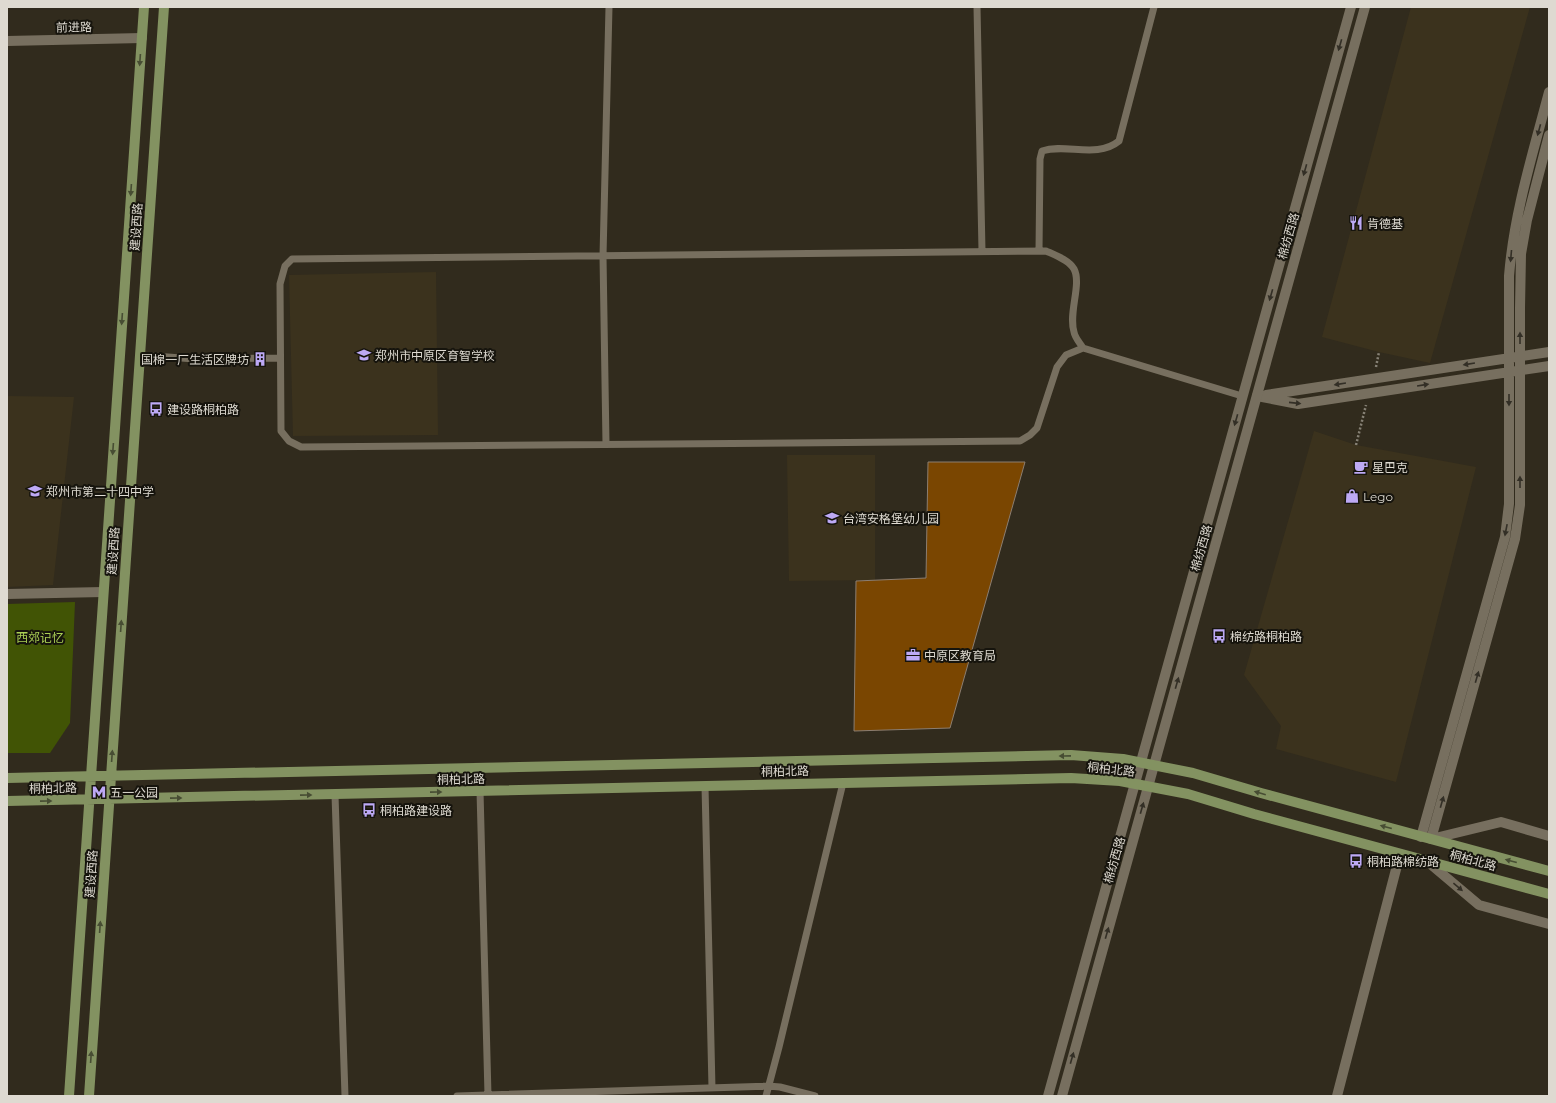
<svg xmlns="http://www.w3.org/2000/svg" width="1556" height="1103" font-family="Montserrat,'Noto Sans SC',sans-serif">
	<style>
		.built { fill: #3b321d }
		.green { fill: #415405 }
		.building { fill: #7a4601; stroke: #8c7e71 }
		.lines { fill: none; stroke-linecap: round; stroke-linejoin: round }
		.path { stroke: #868175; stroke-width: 2.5; stroke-dasharray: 2 2; stroke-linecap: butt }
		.lane { stroke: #776f5f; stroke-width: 7 }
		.street { stroke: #776f5f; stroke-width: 10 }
		.secondary { stroke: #776f5f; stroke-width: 10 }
		.primary { stroke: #839261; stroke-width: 10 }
		.oneway { fill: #332f26 }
		.oneway2 { fill: #474d33 }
		.labels { text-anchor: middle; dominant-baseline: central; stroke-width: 4; stroke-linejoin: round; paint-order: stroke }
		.street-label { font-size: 12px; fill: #dedad1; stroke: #16140d }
		.poi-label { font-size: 12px; fill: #dedad1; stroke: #16140d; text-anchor: start }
		.park-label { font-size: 12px; fill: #abd055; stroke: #16140d }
	</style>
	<rect width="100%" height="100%" fill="#312b1d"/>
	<path class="built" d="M1411 7H1530L1430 363 1379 352 1322 337Z
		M436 272 438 435 293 436 289 275Z
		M7 396 74 397 53 585 7 587Z
		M1314 431 1356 445 1476 467 1396 782 1276 749 1281 726 1244 675Z
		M787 455H875V580L789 581Z"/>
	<path class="green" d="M75 602 70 723 50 753H7V604Z"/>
	<path class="building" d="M928 462H1025L950 728 854 731 856 581 926 578Z"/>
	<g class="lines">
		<path class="path" d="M1376 367 1379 352
			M1356 445 1366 405"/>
		<path class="lane" d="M977 7 982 251
			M1039 251 1040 159 1042 151C1066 143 1097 159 1119 141L1154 7
			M1083 348C1080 343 1075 338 1074 332 1068 313 1082 284 1074 269 1069 260 1055 255 1046 251L292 259 285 266 280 284 281 431 289 441 301 447 1020 441 1030 435 1037 428 1057 367 1066 355 1083 348 1242 396
			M140 355 195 359 280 358
			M606 444 603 256 609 7
			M705 786 712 1088
			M480 791 488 1095
			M335 795 345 1096
			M457 1096 768 1086 780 1087 815 1096
			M766 1096 779 1047 843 783"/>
		<path class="street" d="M7 41 142 38
			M1549 135 1527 220 1521 254 1520 308V505L1515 539 1431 839 1501 822 1549 836
			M1266 395 1549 352
			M1257 396 1298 404 1549 366
			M7 594 103 592
			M1421 837 1505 537 1509 504V276C1514 213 1533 153 1549 92
			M1428 862 1479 905 1549 924
			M1337 1096 1400 854"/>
		<path class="secondary" d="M1048 1096 1351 7
			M1062 1096 1365 7"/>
		<path class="primary" d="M7 778 1071 755 1123 759 1193 773 1261 793 1549 871
			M7 801 1071 778 1120 781 1188 794 1254 814 1549 894
			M69 1096 144 7
			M89 1096 164 7"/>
	</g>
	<defs><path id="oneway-solid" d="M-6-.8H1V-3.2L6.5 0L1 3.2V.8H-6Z"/></defs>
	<g class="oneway">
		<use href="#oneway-solid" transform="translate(1340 45) rotate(106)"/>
		<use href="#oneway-solid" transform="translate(1539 130) rotate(105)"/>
		<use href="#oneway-solid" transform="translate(1305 170) rotate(106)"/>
		<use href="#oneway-solid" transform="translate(1511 256) rotate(95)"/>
		<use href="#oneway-solid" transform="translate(1271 295) rotate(106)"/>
		<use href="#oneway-solid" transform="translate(1520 338) rotate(-90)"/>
		<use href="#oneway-solid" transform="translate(1469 364) rotate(171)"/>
		<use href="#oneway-solid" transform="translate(1340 384) rotate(171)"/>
		<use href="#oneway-solid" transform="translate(1423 385) rotate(-9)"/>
		<use href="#oneway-solid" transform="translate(1509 400) rotate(90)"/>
		<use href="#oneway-solid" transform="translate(1295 403) rotate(6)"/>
		<use href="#oneway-solid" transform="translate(1236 420) rotate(106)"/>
		<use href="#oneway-solid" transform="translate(1520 482) rotate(-90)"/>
		<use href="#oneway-solid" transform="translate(1506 530) rotate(101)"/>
		<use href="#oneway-solid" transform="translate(1477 677) rotate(-74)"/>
		<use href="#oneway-solid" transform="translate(1177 683) rotate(-74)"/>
		<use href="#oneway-solid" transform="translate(1442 802) rotate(-74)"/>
		<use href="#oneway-solid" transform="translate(1142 808) rotate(-74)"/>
		<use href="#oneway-solid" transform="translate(1458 887) rotate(40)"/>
		<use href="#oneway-solid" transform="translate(1107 933) rotate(-74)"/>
		<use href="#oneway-solid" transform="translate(1072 1058) rotate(-74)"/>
	</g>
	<g class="oneway2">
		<use href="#oneway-solid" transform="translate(140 60) rotate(94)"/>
		<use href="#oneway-solid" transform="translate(131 190) rotate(94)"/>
		<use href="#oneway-solid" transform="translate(122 319) rotate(94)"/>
		<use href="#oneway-solid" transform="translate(113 449) rotate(94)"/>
		<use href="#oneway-solid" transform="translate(121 626) rotate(-86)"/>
		<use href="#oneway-solid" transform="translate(112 756) rotate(-86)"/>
		<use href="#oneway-solid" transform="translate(1065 756) rotate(179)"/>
		<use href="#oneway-solid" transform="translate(436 792) rotate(-1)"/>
		<use href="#oneway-solid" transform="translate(1260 793) rotate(-164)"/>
		<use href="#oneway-solid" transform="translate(306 795) rotate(-1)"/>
		<use href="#oneway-solid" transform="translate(176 798) rotate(-1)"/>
		<use href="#oneway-solid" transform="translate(46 801) rotate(-1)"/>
		<use href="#oneway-solid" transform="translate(1386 827) rotate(-165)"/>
		<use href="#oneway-solid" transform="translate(1511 861) rotate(-165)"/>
		<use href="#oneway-solid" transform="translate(100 927) rotate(-86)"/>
		<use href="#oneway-solid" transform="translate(91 1057) rotate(-86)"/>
	</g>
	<defs>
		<symbol id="restaurant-bare" viewBox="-9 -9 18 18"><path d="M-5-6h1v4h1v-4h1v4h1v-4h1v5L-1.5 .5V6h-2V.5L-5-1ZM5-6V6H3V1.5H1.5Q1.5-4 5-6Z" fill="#bda9f5" stroke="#16140d" stroke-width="2.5" paint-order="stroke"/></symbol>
		<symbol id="school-bare" viewBox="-9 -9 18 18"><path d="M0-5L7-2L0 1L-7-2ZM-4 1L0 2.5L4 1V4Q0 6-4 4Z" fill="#bda9f5" stroke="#16140d" stroke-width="2.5" paint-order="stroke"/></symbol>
		<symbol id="building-bare" viewBox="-9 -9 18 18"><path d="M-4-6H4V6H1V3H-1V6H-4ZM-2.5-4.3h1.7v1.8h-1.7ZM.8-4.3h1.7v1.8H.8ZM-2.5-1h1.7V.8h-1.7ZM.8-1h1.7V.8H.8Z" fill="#bda9f5" stroke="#16140d" stroke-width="2.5" paint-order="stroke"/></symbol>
		<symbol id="bus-bare" viewBox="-9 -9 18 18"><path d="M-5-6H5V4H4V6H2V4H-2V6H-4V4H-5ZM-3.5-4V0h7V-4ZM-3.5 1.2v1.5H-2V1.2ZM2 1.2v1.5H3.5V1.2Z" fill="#bda9f5" stroke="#16140d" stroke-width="2.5" paint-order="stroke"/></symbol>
		<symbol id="cafe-bare" viewBox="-9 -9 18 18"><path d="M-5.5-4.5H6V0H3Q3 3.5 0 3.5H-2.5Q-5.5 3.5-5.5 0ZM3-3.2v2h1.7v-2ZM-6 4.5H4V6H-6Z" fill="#bda9f5" stroke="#16140d" stroke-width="2.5" paint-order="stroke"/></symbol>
		<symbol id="shop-bare" viewBox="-9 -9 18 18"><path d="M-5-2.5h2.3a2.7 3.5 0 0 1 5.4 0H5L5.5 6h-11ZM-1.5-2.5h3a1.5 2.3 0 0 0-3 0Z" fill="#bda9f5" stroke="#16140d" stroke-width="2.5" paint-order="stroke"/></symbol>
		<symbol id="office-bare" viewBox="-9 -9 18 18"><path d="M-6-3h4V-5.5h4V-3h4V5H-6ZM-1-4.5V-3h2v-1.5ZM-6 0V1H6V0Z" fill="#bda9f5" stroke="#16140d" stroke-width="2.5" paint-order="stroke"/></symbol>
		<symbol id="metro-bare" viewBox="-9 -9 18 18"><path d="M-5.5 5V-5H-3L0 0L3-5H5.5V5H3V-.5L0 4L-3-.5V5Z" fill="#bda9f5" stroke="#16140d" stroke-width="2.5" paint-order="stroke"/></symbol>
	</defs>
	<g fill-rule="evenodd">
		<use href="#restaurant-bare" x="1346" y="213" width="20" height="20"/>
		<use href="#school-bare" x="354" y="345" width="20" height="20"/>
		<use href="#building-bare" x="250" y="349" width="20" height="20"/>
		<use href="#bus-bare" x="146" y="399" width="20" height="20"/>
		<use href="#cafe-bare" x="1351" y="457" width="20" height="20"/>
		<use href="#school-bare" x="25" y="481" width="20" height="20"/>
		<use href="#shop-bare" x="1342" y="486" width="20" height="20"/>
		<use href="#school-bare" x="822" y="508" width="20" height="20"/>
		<use href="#bus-bare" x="1209" y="626" width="20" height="20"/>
		<use href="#office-bare" x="903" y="645" width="20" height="20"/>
		<use href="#metro-bare" x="89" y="782" width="20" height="20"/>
		<use href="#bus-bare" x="359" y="800" width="20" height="20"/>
		<use href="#bus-bare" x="1346" y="851" width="20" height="20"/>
	</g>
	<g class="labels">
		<g class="street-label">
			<text transform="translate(74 27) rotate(-1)">前进路</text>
			<text transform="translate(136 227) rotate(-86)">建设西路</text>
			<text transform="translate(1288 236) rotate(-74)">棉纺西路</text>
			<text transform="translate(1201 548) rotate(-74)">棉纺西路</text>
			<text transform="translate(113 551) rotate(-86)">建设西路</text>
			<text transform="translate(1111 769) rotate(6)">桐柏北路</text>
			<text transform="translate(785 771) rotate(-1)">桐柏北路</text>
			<text transform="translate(461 779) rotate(-1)">桐柏北路</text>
			<text transform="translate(53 788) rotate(-1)">桐柏北路</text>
			<text transform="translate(1114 860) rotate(-74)">棉纺西路</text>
			<text transform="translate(1473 860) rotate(15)">桐柏北路</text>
			<text transform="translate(91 874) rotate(-86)">建设西路</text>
		</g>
		<g class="poi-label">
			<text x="1367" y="223">肯德基</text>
			<text x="375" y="355">郑州市中原区育智学校</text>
			<text x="249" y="359" text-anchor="end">国棉一厂生活区牌坊</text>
			<text x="167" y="409">建设路桐柏路</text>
			<text x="1372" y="467">星巴克</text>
			<text x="46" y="491">郑州市第二十四中学</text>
			<text x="1363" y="496">Lego</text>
			<text x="843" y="518">台湾安格堡幼儿园</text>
			<text x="1230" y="636">棉纺路桐柏路</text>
			<text x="924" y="655">中原区教育局</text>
			<text x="110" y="792">五一公园</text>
			<text x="380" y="810">桐柏路建设路</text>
			<text x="1367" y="861">桐柏路棉纺路</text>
		</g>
		<g class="park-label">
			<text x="40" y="637">西郊记忆</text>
		</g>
	</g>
	<rect width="1556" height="1103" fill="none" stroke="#dedad1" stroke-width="16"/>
</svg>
